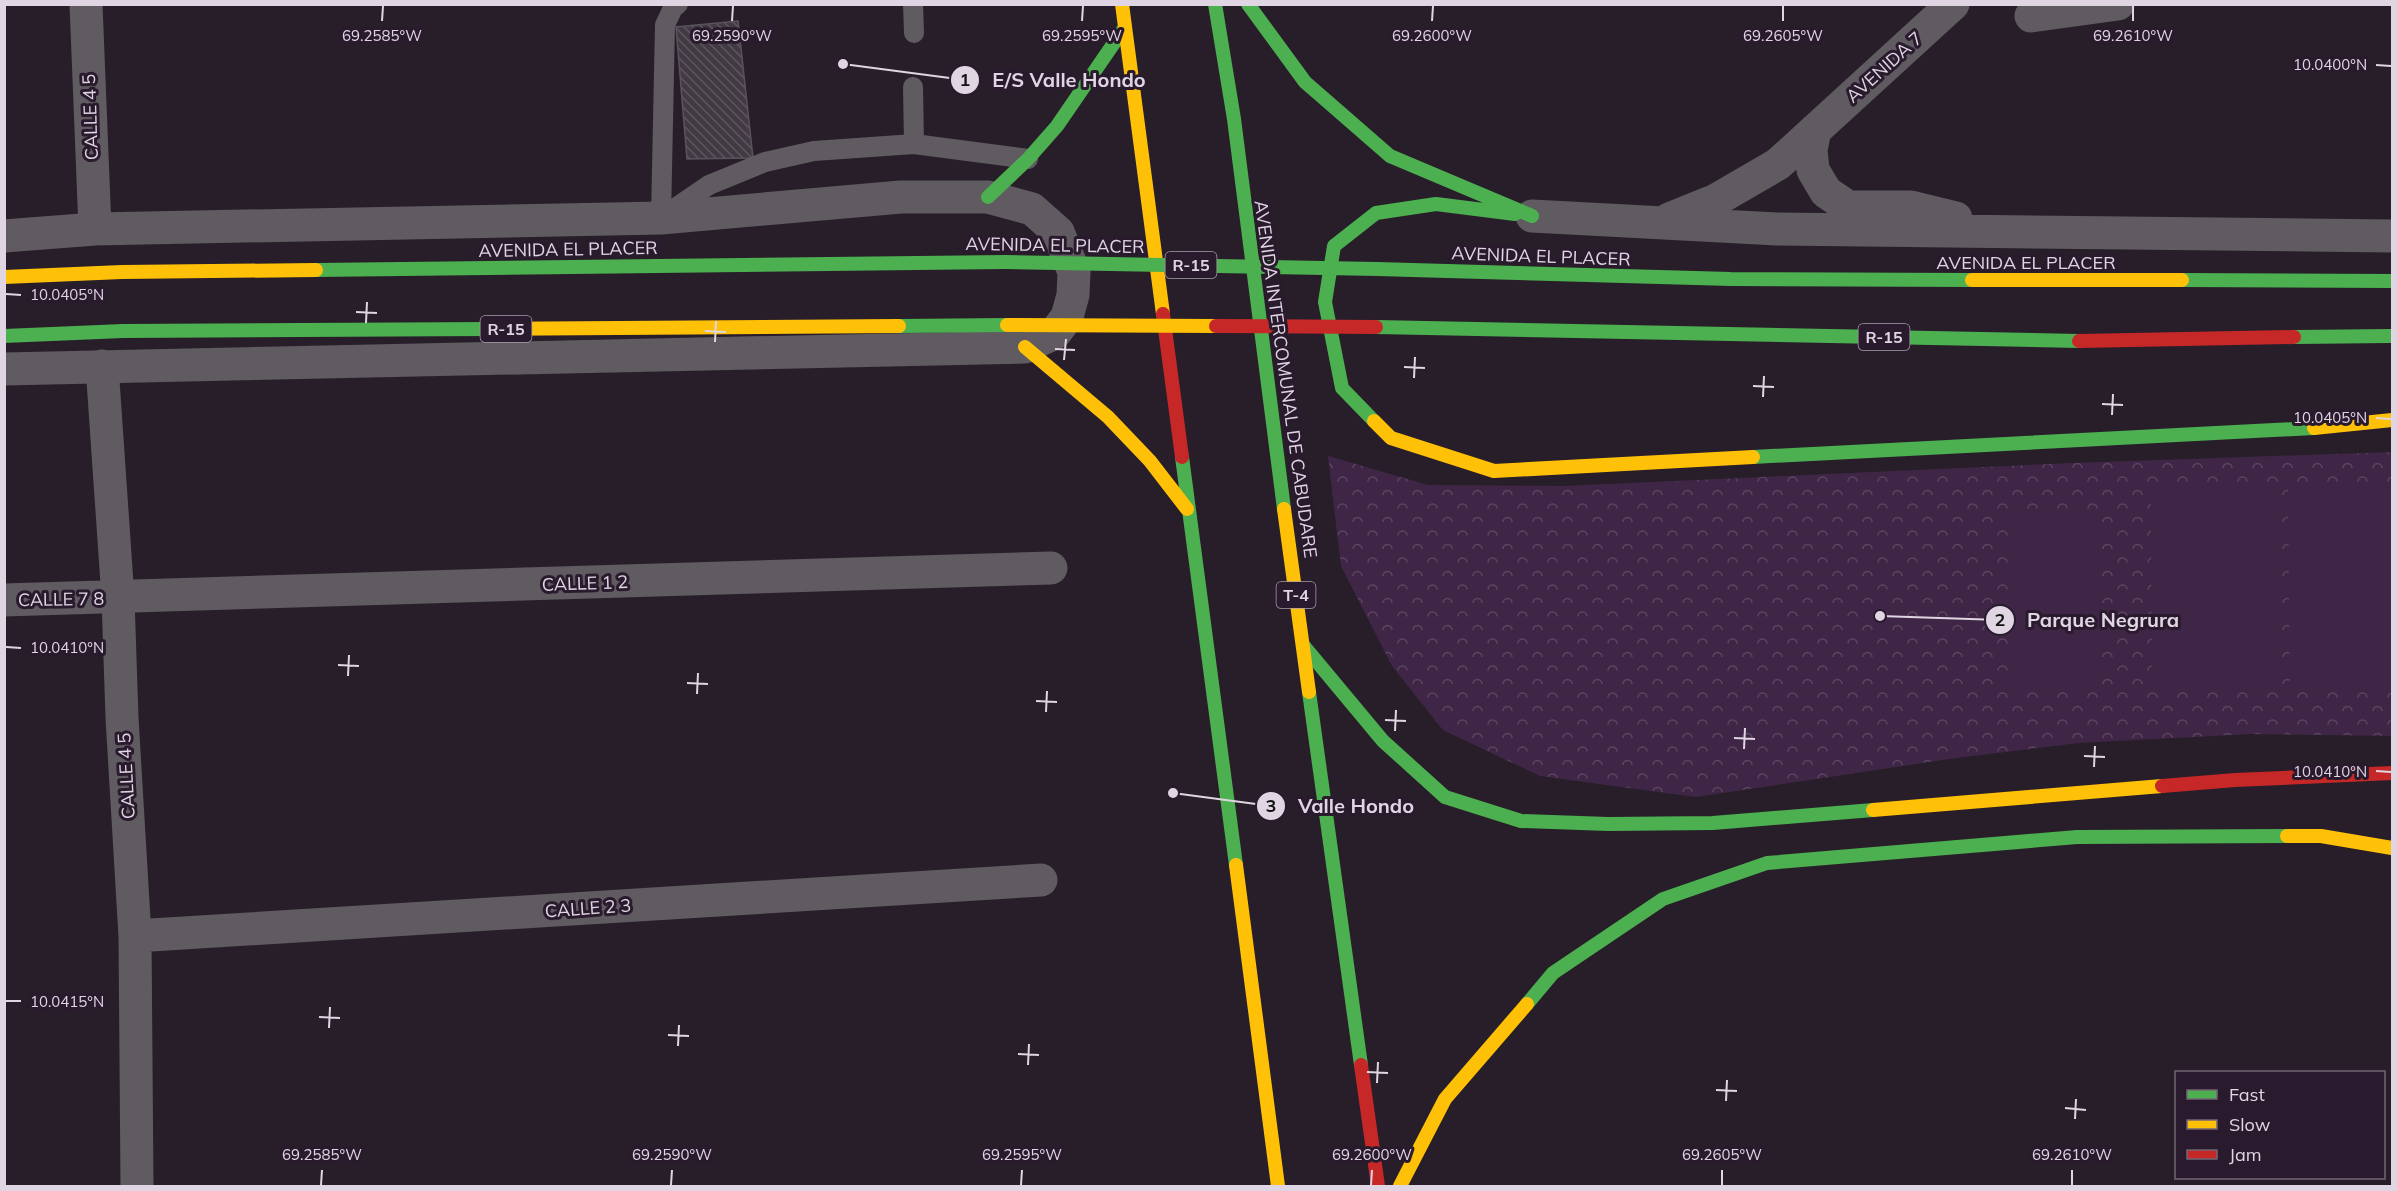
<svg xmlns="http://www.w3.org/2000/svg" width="2397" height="1191" font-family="Mulish,sans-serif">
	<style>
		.forest { fill: url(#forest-crowns) }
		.garden { fill: #402646 }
		.building { fill: url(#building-back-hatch); stroke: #5a525c; stroke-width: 1.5 }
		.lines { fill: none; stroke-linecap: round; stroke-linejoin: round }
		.lane { stroke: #5f5b60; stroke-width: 20 }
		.street { stroke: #5f5b60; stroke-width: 33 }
		.fast { stroke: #4caf50; stroke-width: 14 }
		.slow { stroke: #ffc107; stroke-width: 14 }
		.jam { stroke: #c62828; stroke-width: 14 }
		.fast-bridge { stroke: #4caf50; stroke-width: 14 }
		.slow-bridge { stroke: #ffc107; stroke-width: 14 }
		.jam-bridge { stroke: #c62828; stroke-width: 14 }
		.ticks { fill: none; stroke: #e0d5e3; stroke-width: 2 }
		.labels { text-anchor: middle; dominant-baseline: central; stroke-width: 6; stroke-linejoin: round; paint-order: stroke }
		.shield { fill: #2a1a2d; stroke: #a99dac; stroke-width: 1.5 }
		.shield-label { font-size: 16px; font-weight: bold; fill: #e0d5e3 }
		.street-label { font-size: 18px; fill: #e0d5e3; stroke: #2a1a2d }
		.ticks-label { font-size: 15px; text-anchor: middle; fill: #e0d5e3; stroke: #2a1a2d; stroke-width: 6; stroke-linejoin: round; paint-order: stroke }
		.leader { fill: none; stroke: #e0d5e3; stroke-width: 2 }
		.callout-dot { fill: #e0d5e3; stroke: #2a1a2d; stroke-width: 2 }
		.mark-label { font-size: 18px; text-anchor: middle; font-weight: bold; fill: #111 }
		.callout-label { font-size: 20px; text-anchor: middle; font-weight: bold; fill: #e0d5e3; stroke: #2a1a2d; stroke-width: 6; stroke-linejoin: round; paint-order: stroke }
	</style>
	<defs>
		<pattern id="forest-crowns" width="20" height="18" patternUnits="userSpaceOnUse" patternTransform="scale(1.5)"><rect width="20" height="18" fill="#402646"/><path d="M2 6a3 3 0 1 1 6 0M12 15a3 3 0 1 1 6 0" fill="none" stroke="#5b4561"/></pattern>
		<pattern id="building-back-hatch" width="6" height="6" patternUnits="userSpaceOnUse" patternTransform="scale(1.5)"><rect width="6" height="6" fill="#423a43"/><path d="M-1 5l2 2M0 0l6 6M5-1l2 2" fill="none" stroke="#5d565e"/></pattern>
	</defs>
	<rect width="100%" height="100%" fill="#271e29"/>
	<path class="forest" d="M2392 452V736L2251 734 2078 743 1956 758 1696 797 1540 776 1443 730 1392 666 1341 566 1328 456 1428 485 1564 486 2072 463Z"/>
	<path class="garden" d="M2288 487 2392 489V688L2290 689Z
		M2151 489H2277L2280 689 2152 690Z
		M2097 511 2102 683 2011 687 2008 512Z"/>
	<path class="building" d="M738 21 753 158 687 159 676 27Z"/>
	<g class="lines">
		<path class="lane" d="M913 4 914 33
			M913 87 914 144
			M668 213 709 185 765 162 814 151 914 144 1028 159
			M661 218 665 25 673 8 678 4"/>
		<path class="street" d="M86 4 95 229
			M2031 16 2118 4
			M1815 130 1811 150 1813 170 1826 192 1848 207H1911L1956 218
			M1532 216 1777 229 2392 236
			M1669 219 1716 200 1778 164 1953 4
			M4 236 95 229 661 218 901 197H988L1032 209 1058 232 1074 272 1073 295 1067 317 1055 333 1025 347 4 369
			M102 366 118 598 122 718 135 936 137 1186
			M4 600 1051 568
			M135 936 1041 880"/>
		<path class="fast" d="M1215 4 1234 119 1284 509
			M1248 4 1305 82 1390 156 1532 216
			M988 197 1028 159 1057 126 1125 27
			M1377 269 1731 279 1972 280
			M316 270 1005 262
			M2182 280 2392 281
			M899 326 1007 325
			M1376 327 2079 341
			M4 336 123 331 490 329
			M2294 337 2392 336
			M1374 421 1342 388 1325 302 1334 246 1376 213 1436 204 1515 214
			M1182 457 1236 865
			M1753 457 2314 428
			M1303 645 1383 741 1445 797 1521 821 1608 824 1713 823 1873 810
			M1309 692 1361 1065
			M1527 1004 1553 973 1663 899 1767 863 2077 837 2287 836"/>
		<path class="slow" d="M1122 4 1163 314
			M4 277 122 272 316 270
			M1972 280H2182
			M490 329 899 326
			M1025 347 1108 417 1150 461 1187 509
			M1374 421 1391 438 1494 471 1753 457
			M2314 428 2392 420
			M1284 509 1309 692
			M1873 810 2162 786
			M2287 836H2321L2392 848
			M1236 865 1278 1186
			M1400 1186 1445 1099 1527 1004"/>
		<path class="jam" d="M1163 314 1182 457
			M2079 341 2294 337
			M2162 786 2235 780 2392 773
			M1361 1065 1378 1186"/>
		<path class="fast-bridge" d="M1005 262 1377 269"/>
		<path class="slow-bridge" d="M1007 325 1216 326"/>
		<path class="jam-bridge" d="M1216 326 1376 327"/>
	</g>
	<path class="ticks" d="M382 21 383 6M732 21 733 6M1082 21 1083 6M1432 21 1433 6M1783 21V6M2133 21V6M2376 65 2391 66M6 294 21 295M356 312 377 313M366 323 367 302M705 331 726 332M715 342 716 321M1055 349 1075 350M1064 360 1066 339M1404 367 1425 368M1414 378 1415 357M1753 386 1774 387M1763 397 1764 376M2102 404 2123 405M2112 415 2113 394M2376 418 2391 419M6 647 21 648M338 665 359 666M348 676 349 655M687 683 708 684M697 694 698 673M1036 701 1057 702M1046 712 1047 691M1385 720 1406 721M1395 731 1396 710M1734 738 1755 739M1744 749 1745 728M2084 756 2105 757M2094 767 2095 746M2376 771 2391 772M6 1001H21M319 1017 340 1018M329 1028 330 1007M668 1035 689 1036M678 1046 679 1025M1018 1054 1039 1055M1028 1065 1029 1044M1367 1072 1388 1073M1377 1083 1378 1062M1716 1090 1737 1091M1726 1101 1727 1080M2065 1108 2086 1110M2075 1119 2076 1099M321 1185 322 1170M671 1185 672 1170M1021 1185 1022 1170M1371 1185 1372 1170M1722 1185V1170M2072 1185V1170"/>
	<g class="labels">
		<g class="shield">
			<rect x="1165.5" y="252" width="51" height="26" rx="4.5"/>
			<rect x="480.5" y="316" width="51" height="26" rx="4.5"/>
			<rect x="1858.5" y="324" width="51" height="26" rx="4.5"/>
			<rect x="1276.5" y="582" width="39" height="26" rx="4.5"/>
		</g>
		<g class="shield-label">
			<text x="1191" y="265">R-15</text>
			<text x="506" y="329">R-15</text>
			<text x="1884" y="337">R-15</text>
			<text x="1296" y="595">T-4</text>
		</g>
		<g class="street-label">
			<text transform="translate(1884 67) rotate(-42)">AVENIDA 7</text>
			<text transform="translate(90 117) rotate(-92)">CALLE 4 5</text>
			<text transform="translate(1055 245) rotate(1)">AVENIDA EL PLACER</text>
			<text transform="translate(568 249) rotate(-1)">AVENIDA EL PLACER</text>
			<text transform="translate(1541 256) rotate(2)">AVENIDA EL PLACER</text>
			<text x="2026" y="262">AVENIDA EL PLACER</text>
			<text transform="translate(1286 379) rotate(82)">AVENIDA INTERCOMUNAL DE CABUDARE</text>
			<text transform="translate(585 583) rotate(-2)">CALLE 1 2</text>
			<text transform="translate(61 599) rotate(-1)">CALLE 7 8</text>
			<text transform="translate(126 776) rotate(-93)">CALLE 4 5</text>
			<text transform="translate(588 908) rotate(-4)">CALLE 2 3</text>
		</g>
	</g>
	<g class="ticks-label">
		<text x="382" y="41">69.2585°W</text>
		<text x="732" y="41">69.2590°W</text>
		<text x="1082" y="41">69.2595°W</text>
		<text x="1432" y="41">69.2600°W</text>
		<text x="1783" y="41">69.2605°W</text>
		<text x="2133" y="41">69.2610°W</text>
		<text x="2330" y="70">10.0400°N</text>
		<text x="67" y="300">10.0405°N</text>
		<text x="2330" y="423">10.0405°N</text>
		<text x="67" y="653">10.0410°N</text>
		<text x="2330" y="777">10.0410°N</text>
		<text x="67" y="1007">10.0415°N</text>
		<text x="322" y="1160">69.2585°W</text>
		<text x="672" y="1160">69.2590°W</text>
		<text x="1022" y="1160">69.2595°W</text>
		<text x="1372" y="1160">69.2600°W</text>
		<text x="1722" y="1160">69.2605°W</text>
		<text x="2072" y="1160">69.2610°W</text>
	</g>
	<path class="leader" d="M843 64L965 80M1880 616L2000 620M1173 793L1271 806"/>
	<g class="callout-dot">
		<circle cx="843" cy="64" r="6"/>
		<circle cx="1880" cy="616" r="6"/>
		<circle cx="1173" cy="793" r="6"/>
		<circle cx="965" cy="80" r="15"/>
		<circle cx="2000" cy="620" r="15"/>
		<circle cx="1271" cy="806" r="15"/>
	</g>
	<g class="mark-label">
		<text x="965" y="86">1</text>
		<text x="2000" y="626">2</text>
		<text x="1271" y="812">3</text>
	</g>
	<g class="callout-label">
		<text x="1069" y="87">E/S Valle Hondo</text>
		<text x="2103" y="627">Parque Negrura</text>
		<text x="1356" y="813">Valle Hondo</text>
	</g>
	<rect width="2397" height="1191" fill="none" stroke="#e0d5e3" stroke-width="12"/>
	<rect x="2175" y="1071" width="210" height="108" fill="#2a1a2d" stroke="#736576" stroke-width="1.5"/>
	<rect x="2187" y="1090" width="30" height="9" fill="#4caf50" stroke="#736576" stroke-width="1.5"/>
	<text x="2229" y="1101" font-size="18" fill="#e0d5e3">Fast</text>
	<rect x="2187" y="1120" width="30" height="9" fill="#ffc107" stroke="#736576" stroke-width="1.5"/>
	<text x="2229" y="1131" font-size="18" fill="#e0d5e3">Slow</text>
	<rect x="2187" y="1150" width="30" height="9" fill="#c62828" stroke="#736576" stroke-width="1.5"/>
	<text x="2229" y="1161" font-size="18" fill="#e0d5e3">Jam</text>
</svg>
